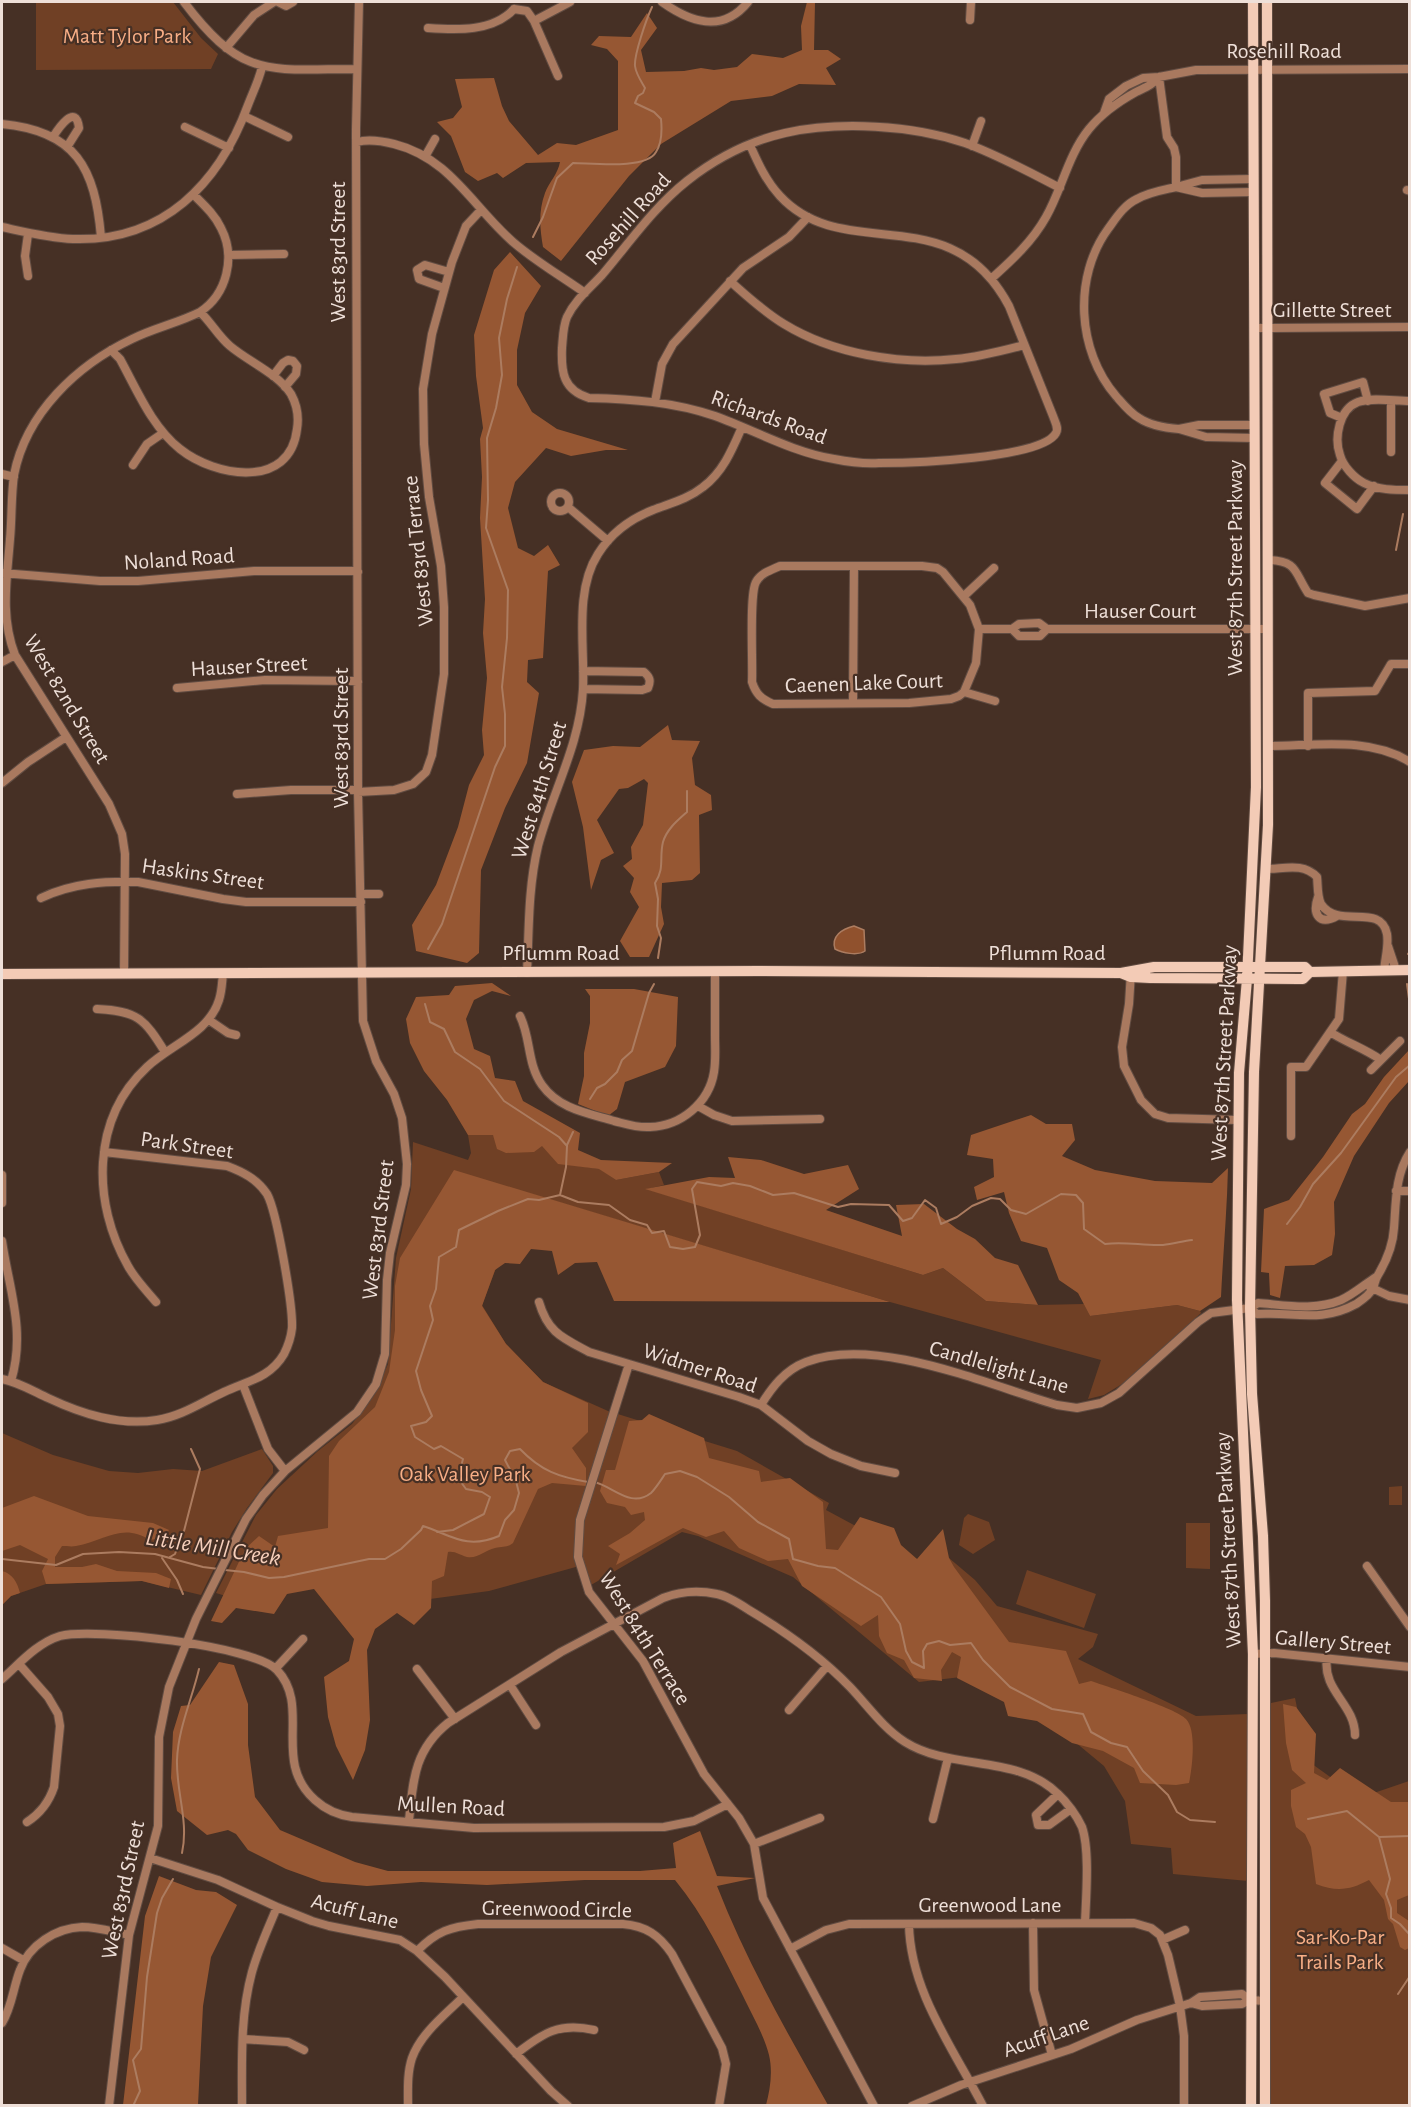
<svg xmlns="http://www.w3.org/2000/svg" width="1411" height="2107" font-family="'Alegreya Sans',sans-serif">
	<style>
		.green { fill: #704025 }
		.forest { fill: #965733 }
		.water { fill: #90512d; stroke: #ac7c60; stroke-width: 1.5 }
		.lines { fill: none; stroke-linecap: round; stroke-linejoin: round }
		.stream { stroke: #ac7c60; stroke-width: 2 }
		.minor-casing { stroke: #614c42; stroke-width: 10 }
		.major-casing { stroke: #614c42; stroke-width: 12 }
		.minor { stroke: #a9795f; stroke-width: 8 }
		.major { stroke: #f3cbb6; stroke-width: 10 }
		.labels { text-anchor: middle; dominant-baseline: central; stroke-width: 4.5; stroke-linejoin: round; paint-order: stroke }
		.park-label { font-size: 22px; fill: #f8ae86; stroke: #463025 }
		.street-label { font-size: 22px; fill: #eedfd8; stroke: #463025 }
		.water-label { font-size: 24px; font-style: italic; fill: #f6cfbb; stroke: #463025 }
	</style>
	<rect width="100%" height="100%" fill="#463025"/>
	<path class="green" d="M36 2H173L201 38 218 54 211 69 36 70Z
		M468 1135H493L542 1145 558 1163 600 1169 616 1180 659 1172 664 1185 647 1189 923 1275 943 1268 986 1301 1038 1305 1084 1304 1090 1316 1177 1305 1200 1311 1201 1313 1122 1384 1104 1395 1088 1399 1101 1360 890 1302 525 1192 482 1305 506 1344 543 1382 608 1411 737 1451 829 1503 826 1510 917 1559 949 1558 975 1580 997 1606 1098 1634 1093 1647 1078 1659 1196 1716 1248 1714V1881L1173 1874 1171 1848 1131 1844 1125 1801 1104 1766 1069 1737 961 1677 919 1682 793 1577 698 1536 682 1532 591 1585 583 1565 489 1591 408 1602 315 1585 281 1592 272 1610 216 1593 256 1515 277 1489 318 1451 352 1424 375 1394 388 1364 396 1258 411 1189 413 1142 468 1160 471 1153Z
		M2 1433 53 1455 109 1471 138 1473 173 1469 202 1471 262 1449 273 1466V1473L247 1508 232 1532 201 1595 142 1581 46 1584 11 1596 2 1605Z
		M1402 1486V1505H1389V1487Z
		M968 1514 989 1522 995 1540 973 1554 959 1545 964 1518Z
		M1186 1523H1210V1569L1186 1568Z
		M1027 1570 1096 1594 1084 1628 1016 1604Z
		M1295 1698 1308 1761 1340 1784 1368 1795 1409 1781V2105H1271V1703Z"/>
	<path class="forest" d="M807 2H815L814 50H828L841 59 826 68 836 85 799 84 772 96 731 101 661 144 629 176 561 261 543 247C540 229 538 212 545 193 549 182 558 174 560 162L526 163 503 178 497 173 478 181 465 172 451 136 437 122 453 118 462 107 455 79 494 78 502 106 509 121 538 155 557 143 576 145 618 130V61L607 49 591 45 599 36 631 37 647 13 657 28 641 50 646 72 684 71 701 68 714 70 737 67 752 54 783 58 802 50 801 26Z
		M510 252 541 286 525 313 517 350V385L532 412 557 429 628 450H606L571 456 546 448 515 482 508 508 518 548 534 556 548 545 560 565 548 571 543 658 528 660 527 682 539 693 527 763 505 808 481 870 479 953 467 963 416 951 412 925 436 885 458 827 469 785 484 755 482 730 487 678 483 633 485 599 480 518 482 477 480 439 483 428 476 376 474 335 494 270Z
		M668 725 672 740 700 741 692 758 695 785 711 795 712 810 699 815 700 873 692 880 662 883 661 907 664 924 649 957H630L620 941 639 907 630 892 634 878 623 866 632 859 631 847 643 825 648 783 644 779 628 788 619 789 597 820 614 853 601 860 591 890 583 827 572 782 584 750 613 746 640 747Z
		M492 983 511 996 492 991 474 1000 466 1019 474 1049 490 1056 495 1078 515 1081 523 1101 580 1133 578 1150 601 1160 672 1163 659 1172 616 1180 599 1169 558 1164 542 1146 534 1152 506 1153 497 1149 493 1135H468L447 1100 424 1071 410 1043 406 1019 416 997 449 995 455 986Z
		M585 989H634L678 997 676 1046 665 1067 625 1082 617 1109 608 1116 578 1104 584 1076V1053L590 1023V996Z
		M1409 1050V1081L1389 1103 1354 1156 1334 1202 1335 1234 1332 1255 1314 1265 1285 1266 1280 1298 1270 1295 1269 1273 1261 1272 1264 1209 1289 1200 1323 1157 1352 1114 1365 1104 1384 1077Z
		M1031 1115 1046 1124H1072L1075 1140 1062 1156 1095 1170 1155 1181 1212 1183 1228 1168C1227 1211 1223 1254 1221 1297L1200 1311 1177 1305 1090 1316 1078 1293 1059 1280 1047 1248 1021 1241 1009 1213 1004 1192 977 1200 974 1187 994 1177 993 1159 967 1155 971 1135Z
		M728 1157 761 1160 804 1174 848 1165 859 1189 826 1210 902 1236 896 1205 924 1204 957 1229 975 1239 995 1258 1018 1265 1038 1305 986 1301 943 1268 923 1275 645 1189 709 1177 735 1178Z
		M454 1170 890 1302 614 1301 597 1262 575 1263 558 1275 552 1251 531 1249 520 1264 505 1263 495 1270 482 1306 506 1344 543 1382 588 1403V1432L572 1448 586 1468V1486L552 1483 538 1489 513 1543C507 1548 503 1546 495 1548 485 1550 478 1559 467 1557 459 1555 456 1551 448 1552L444 1576 432 1581 431 1608 414 1625 397 1613 375 1629 367 1650 370 1720 365 1750 353 1780 336 1746 328 1717 324 1677 349 1661 354 1639 314 1589 287 1594 274 1614 236 1608 222 1623 211 1621 245 1549 259 1536 275 1547 278 1536 328 1528 329 1456 339 1441 375 1407 389 1372 395 1330V1286L400 1258Z
		M649 1414 704 1438 709 1458 759 1471 761 1482 790 1478 823 1502 826 1549 838 1550 860 1517 894 1528 901 1545 917 1559 943 1529 949 1558 954 1567 1009 1642 1066 1651 1079 1684 1091 1681C1108 1687 1176 1708 1186 1719 1197 1730 1192 1769 1189 1783L1176 1785 1140 1783 1134 1768 1103 1751 1072 1743 1037 1721 1008 1716 1004 1702 957 1678 961 1657 952 1652 941 1670 942 1681 914 1678 904 1660 887 1653 879 1636 878 1615 861 1626 802 1586 788 1559 768 1561 739 1548 724 1531 706 1537 683 1528 616 1565 620 1554 608 1546 630 1533 645 1520 644 1512 631 1515 625 1507 607 1503 600 1491 606 1470H615L629 1421 642 1420Z
		M34 1496 88 1516 153 1523 169 1530 163 1538 150 1540C122 1522 104 1541 76 1546 72 1547 66 1546 62 1546L55 1557V1567H82L96 1564 117 1571 156 1573 171 1579 169 1588 142 1581 46 1584 42 1571 48 1559 20 1545 2 1551V1508Z
		M2 1571C13 1574 17 1582 20 1593L11 1596 2 1605Z
		M219 1662 234 1665 248 1704V1745L255 1797 280 1830 355 1862 388 1871H640L676 1868 673 1843 700 1831 717 1876 755 1878 717 1886C747 1963 788 2034 828 2105H804L803 2104 766 2105C770 2090 773 2072 769 2055 764 2035 752 2015 743 1996 723 1956 704 1915 675 1880H585L487 1885 421 1882 367 1886 322 1882 286 1869 248 1850 236 1834 228 1830 207 1835 177 1811 171 1778 173 1732 181 1706 190 1705Z
		M1283 1704 1296 1707 1316 1734 1314 1773 1327 1780 1340 1768 1391 1802H1409V1895L1397 1900V1913L1409 1921V1948L1405 1950 1400 1947 1393 1924 1388 1919 1384 1900 1369 1880C1350 1890 1337 1892 1316 1884L1311 1847 1305 1834 1296 1827 1291 1806V1790L1306 1783 1292 1770 1286 1743Z
		M159 1876 196 1890 216 1892 237 1905 211 1957 203 2006 198 2105H123L145 1916Z"/>
	<path class="water" d="M854 926 864 930 865 951C858 956 842 953 835 949 831 936 842 929 854 926Z"/>
	<g class="lines">
		<path class="stream" d="M533 237 543 217 557 178 573 163C591 163 646 170 656 152 662 143 662 129 661 119L654 112 635 103 638 96 643 93 645 88C641 81 636 74 635 66 634 55 646 20 652 7
			M1396 550 1403 514
			M428 949 442 924 495 767 505 746V714L502 687 507 638 508 590 486 528 488 500 487 438 496 408 502 375 499 338 507 299 517 267
			M1408 954 1410 951
			M658 958 661 938 657 926 658 899 655 883C665 868 659 858 663 842 667 829 677 821 687 812V791
			M1407 984 1410 1006
			M425 1004 430 1022 444 1029 455 1052 480 1069 504 1101 559 1137 567 1146 566 1167 560 1195
			M590 1099 597 1088 605 1084 617 1072 622 1060 632 1051 649 993 654 984
			M567 1145 573 1132
			M1287 1224 1300 1207 1313 1184 1341 1153 1396 1077 1410 1065
			M594 1482C613 1486 631 1509 651 1493 656 1488 661 1480 665 1474L680 1471 697 1477 729 1497 758 1522 789 1539 793 1559 818 1566 835 1568 881 1597 900 1624 906 1651 912 1662 924 1668 923 1651 927 1644 939 1641 950 1645 971 1643 983 1660 1010 1687 1052 1709 1083 1714 1091 1732 1111 1743 1127 1747 1143 1771 1168 1795 1177 1812 1190 1820 1215 1822
			M184 1531 200 1469 191 1449
			M437 1532 453 1530 484 1514 490 1497 482 1492 466 1489 458 1478 463 1459 441 1446 434 1449 415 1437 411 1426 426 1422 432 1416 421 1390 416 1371 433 1320 430 1306 436 1289 439 1257 456 1247 459 1230 498 1211 528 1199 539 1200 560 1195 578 1202 609 1205 630 1220 647 1225 652 1233 664 1231 670 1247 683 1249 695 1247 700 1235 692 1189 697 1182 721 1186 733 1183 750 1186 773 1195 794 1193 838 1207 851 1204 889 1205 903 1221 912 1218 925 1200 936 1208 941 1224 957 1217 972 1206 991 1198 1000 1199 1011 1210 1026 1214 1061 1194 1076 1195 1083 1203 1084 1229 1105 1244C1125 1241 1143 1246 1163 1245 1173 1244 1183 1241 1192 1240
			M170 1557 175 1554 180 1540
			M162 1558 177 1580 183 1594
			M2 1559 56 1565 83 1554 119 1552 155 1554 203 1567 219 1569
			M225 1570 244 1572 269 1578 284 1577 369 1559H385L401 1549 421 1530 423 1526C451 1535 466 1550 499 1536L505 1520 514 1510 519 1493 516 1481 505 1460 510 1451 520 1449C541 1471 559 1477 588 1482
			M1308 1819 1347 1811 1379 1837 1410 1836
			M1379 1837 1390 1879 1386 1894 1391 1908V1918L1400 1924 1410 1935
			M182 1853C189 1821 176 1792 177 1760 178 1729 192 1699 199 1669
			M1398 1994 1410 1976
			M133 2106 140 2091 133 2060 141 2049 147 1977 157 1913 162 1898 173 1879"/>
		<defs>
			<path id="minor" d="M184 2C243 80 268 69 357 69
				M278 2 286 6 293 2
				M662 2C690 22 722 34 748 2
				M514 9 527 11 534 21 558 76
				M970 20 971 2
				M534 21 570 2
				M428 28C457 30 493 32 514 9
				M226 48 254 15 274 2
				M1159 77 1167 137 1174 148 1176 157V187C1163 190 1149 192 1137 199 1124 205 1116 218 1108 229 1073 277 1077 351 1116 396 1123 404 1130 413 1139 418 1151 426 1166 428 1179 429
				M1104 113 1109 99 1126 86 1143 78 1159 77 1196 70 1410 69
				M244 116 288 137
				M2 124C76 131 95 168 101 237
				M185 127 229 148
				M53 137C58 129 76 102 79 128L67 147
				M357 142C368 139 382 141 394 144 450 158 472 206 513 242 535 261 561 276 585 293
				M750 145C758 163 766 181 780 196 845 266 950 195 1009 306L1053 416C1055 422 1059 428 1056 433 1042 459 909 463 879 463 864 464 849 462 834 459 792 452 754 430 715 416 674 402 632 399 589 398 563 390 561 372 562 348 563 337 563 326 567 317 575 300 590 288 602 275 630 242 654 207 687 181 715 159 750 141 785 133 839 121 912 125 965 143 998 155 1029 172 1060 188
				M972 146 981 121
				M426 155 435 139
				M1407 190 1410 191
				M1253 192 1202 193 1176 187 1202 180 1254 179
				M2 227C25 232 49 238 73 239 163 242 219 184 248 105 253 92 259 80 262 67
				M229 255 284 254
				M28 276 25 256 28 234
				M991 279C1012 260 1032 242 1046 217 1062 189 1068 155 1089 129 1102 113 1118 102 1136 92 1146 87 1151 86 1159 77
				M730 281C747 296 764 312 784 324 833 354 900 365 956 359 979 357 1001 351 1024 345
				M444 288 419 279 417 270 425 265 449 272
				M1255 328 1410 327
				M111 350 120 359C137 390 152 427 180 449 215 477 290 490 297 429 299 417 297 405 291 394 277 373 249 362 230 346 218 336 211 322 200 312
				M273 376 283 363 288 360 293 361 297 366 296 374 285 387
				M1391 401V452
				M1410 401C1394 401 1373 397 1358 402 1339 409 1334 438 1340 455 1343 466 1354 478 1364 483 1378 490 1394 490 1410 490
				M655 402 662 364 673 344 743 268 789 237 808 217
				M1342 418 1330 413 1324 394 1363 382 1368 401
				M1254 425H1199L1179 429 1206 437 1255 438
				M1342 461 1325 483 1357 509 1374 486
				M133 465 147 444 163 433
				M2 474 14 477
				M551 502a9 9 0 1 1 18 0a9 9 0 1 1-18 0Z
				M568 507 608 541
				M1268 560C1298 561 1294 572 1308 593L1314 595 1365 606 1410 598
				M780 566H922L937 568 943 572 970 605 979 629 976 663 964 692 959 696 951 699 909 703 773 704C761 699 756 694 752 682 753 663 749 594 756 582 761 573 771 570 780 566Z
				M2 573 100 581H138L254 571H353L358 572
				M964 596 994 568
				M979 629H1012L1019 624 1039 623 1047 629H1268
				M1012 629 1019 636H1040L1047 629
				M2 662 15 655
				M177 688 265 680 353 681 358 682
				M583 689 642 690 648 688C651 681 650 677 644 672L583 671
				M964 692 995 701
				M853 703 854 566
				M1269 746C1314 746 1369 736 1410 762
				M1308 746V693L1375 691 1391 664H1410
				M2 783 28 762 66 737
				M237 794 291 790H354L358 792 394 790 413 784 426 772 432 755 444 674V607L441 566 429 497 424 444 423 389 432 334 452 262 466 226 481 210
				M1265 869C1284 869 1303 862 1317 877 1318 885 1317 896 1321 904 1338 930 1381 902 1387 934 1389 946 1385 958 1384 971
				M361 894H379
				M1318 897C1312 914 1319 926 1337 916
				M41 898C72 883 105 881 138 882L223 899 246 902H361
				M1388 946 1396 970
				M1131 972 1129 1004 1122 1047 1124 1066 1141 1100 1155 1114 1168 1118 1237 1120
				M124 973 125 854 122 834 109 804 15 655C0 616 7 579 10 539 12 518 11 496 14 475 26 413 77 365 132 339 154 328 178 323 200 312 227 294 236 257 221 228 215 215 204 205 194 195
				M527 973C529 930 528 888 538 846 552 793 580 745 583 689 585 647 574 591 598 554 611 533 630 519 653 510 671 503 688 499 703 487 723 472 732 450 742 427
				M97 1009C137 1011 144 1018 165 1052
				M520 1016C531 1038 527 1064 542 1085 559 1109 587 1113 614 1121 626 1124 637 1128 650 1127 681 1126 709 1103 714 1072 716 1060 715 1048 715 1036 715 1014 715 993 715 971
				M209 1020 228 1033 236 1035
				M1330 1032C1347 1043 1364 1048 1381 1060L1400 1041
				M1371 1070 1381 1060
				M698 1106 714 1115 732 1121 820 1119
				M1291 1136V1067H1306L1339 1019 1343 971
				M2 1175V1203
				M1396 1191H1410
				M2 1241C9 1289 26 1331 11 1381
				M1370 1287 1389 1296 1410 1300
				M156 1302C146 1290 135 1279 128 1266 92 1203 91 1119 147 1067 170 1045 209 1033 219 1000 222 991 222 982 223 973
				M539 1302C548 1333 563 1338 589 1352L739 1397 761 1405 808 1441 831 1454 861 1466 895 1473
				M1250 1308 1257 1314C1295 1312 1321 1323 1356 1304 1362 1300 1370 1295 1373 1288 1375 1284 1375 1279 1378 1275 1387 1260 1393 1246 1394 1228 1396 1202 1395 1175 1410 1152
				M629 1364 580 1520 578 1557 589 1592 643 1661 704 1774 739 1818 754 1844 763 1898 874 2106
				M2 1379C18 1382 33 1391 48 1398 82 1414 119 1426 157 1420 182 1416 202 1402 224 1392 247 1381 270 1378 284 1354 288 1346 291 1337 292 1328 293 1306 277 1212 267 1194 257 1179 243 1172 227 1166L104 1152
				M243 1385 268 1449 285 1471
				M761 1405C772 1387 785 1370 806 1362 876 1335 988 1385 1057 1405L1077 1408 1101 1403 1119 1393 1198 1322 1211 1313 1250 1308 1258 1303C1285 1305 1315 1311 1341 1300 1354 1294 1365 1284 1376 1277
				M1367 1566 1410 1627
				M1253 1654 1274 1653 1410 1667
				M1327 1658C1322 1691 1355 1704 1355 1735
				M19 1664 48 1697 58 1714 60 1726 54 1787C49 1802 41 1813 27 1822
				M276 1668 303 1639
				M417 1669 455 1719
				M2 1679C19 1664 37 1643 60 1636 93 1627 255 1646 277 1670 312 1707 271 1761 315 1800 326 1810 338 1815 352 1817L474 1828 664 1827 694 1821 728 1804
				M510 1685 536 1725
				M789 1710 827 1666
				M1058 1794 1036 1815 1038 1825H1049L1071 1809
				M933 1819 948 1758
				M409 1821C413 1781 414 1750 448 1723L561 1652 663 1598C681 1591 698 1590 717 1594 728 1596 740 1604 749 1610 786 1632 821 1657 850 1687 868 1706 883 1728 905 1742 951 1771 1018 1754 1058 1794 1067 1802 1077 1816 1082 1827 1090 1850 1086 1898 1085 1923
				M754 1844 820 1818
				M150 1858 218 1880 277 1907 312 1921 329 1926 400 1940 417 1951 445 1977 551 2091 568 2106
				M1033 1923 1034 1990 1052 2055
				M909 1924C910 1991 953 2048 983 2106
				M1162 1940 1185 1930
				M2 1948 23 1960
				M790 1949 826 1930 849 1924 1134 1923 1151 1928 1160 1935 1168 1955 1180 2006 1184 2036V2106
				M417 1951C437 1931 450 1927 478 1924H623C646 1926 659 1935 672 1954L722 2048 726 2064 719 2106
				M1191 2003 1202 2006 1242 2004 1250 2000 1265 2001
				M2 2023C12 2007 13 1988 20 1970 29 1945 56 1928 82 1927 98 1927 113 1932 129 1935
				M243 2039 288 2042 304 2050
				M516 2054C543 2033 559 2022 594 2030
				M109 2106 129 1935 158 1826 159 1737 169 1687 196 1619 246 1519 263 1495 285 1471 357 1412 376 1384 385 1354 387 1280 390 1253 406 1185 407 1164 402 1118 394 1094 376 1061 363 1021 358 792 356 129 359 2
				M242 2106C242 2061 240 2016 252 1972 258 1950 268 1929 277 1907
				M408 2106C408 2090 407 2073 412 2058 421 2033 445 2015 463 1997
				M912 2106 961 2085 1071 2049 1137 2020 1191 2003 1200 1997 1242 1994 1250 2000"/>
			<path id="major" d="M1310 972 1410 970
				M1121 973 1131 977 1150 978 1298 979H1303L1310 972
				M2 974 760 971 1121 973 1154 967H1305L1310 972
				M1251 2106 1253 1654 1237 1300 1239 1073 1247 979 1256 787 1253 2
				M1265 2106V1601L1263 1536 1252 1394 1250 1308 1254 1072 1268 825 1267 2"/>
		</defs>
		<use href="#minor" class="minor-casing"/>
		<use href="#major" class="major-casing"/>
		<use href="#minor" class="minor"/>
		<use href="#major" class="major"/>
	</g>
	<g class="labels">
		<g class="park-label">
			<text x="127" y="36">Matt Tylor Park</text>
			<text x="465" y="1474">Oak Valley Park</text>
			<text x="1340" y="1937">Sar-Ko-Par<tspan x="1340" dy="25">Trails Park</tspan></text>
		</g>
		<g class="street-label">
			<text x="1284" y="51">Rosehill Road</text>
			<text transform="translate(628 219) rotate(-48)">Rosehill Road</text>
			<text transform="translate(338 252) rotate(-90)">West 83rd Street</text>
			<text x="1332" y="310">Gillette Street</text>
			<text transform="translate(769 417) rotate(20)">Richards Road</text>
			<text transform="translate(418 551) rotate(-96)">West 83rd Terrace</text>
			<text transform="translate(179 559) rotate(-4)">Noland Road</text>
			<text transform="translate(1235 568) rotate(-90)">West 87th Street Parkway</text>
			<text x="1140" y="611">Hauser Court</text>
			<text transform="translate(249 666) rotate(-3)">Hauser Street</text>
			<text transform="translate(864 683) rotate(-2)">Caenen Lake Court</text>
			<text transform="translate(67 699) rotate(59)">West 82nd Street</text>
			<text transform="translate(341 738) rotate(-90)">West 83rd Street</text>
			<text transform="translate(539 790) rotate(-73)">West 84th Street</text>
			<text transform="translate(203 874) rotate(8)">Haskins Street</text>
			<text x="561" y="953">Pflumm Road</text>
			<text x="1047" y="953">Pflumm Road</text>
			<text transform="translate(1224 1053) rotate(-87)">West 87th Street Parkway</text>
			<text transform="translate(187 1145) rotate(8)">Park Street</text>
			<text transform="translate(378 1230) rotate(-83)">West 83rd Street</text>
			<text transform="translate(999 1367) rotate(16)">Candlelight Lane</text>
			<text transform="translate(700 1368) rotate(18)">Widmer Road</text>
			<text transform="translate(1228 1540) rotate(-93)">West 87th Street Parkway</text>
			<text transform="translate(645 1638) rotate(58)">West 84th Terrace</text>
			<text transform="translate(1333 1642) rotate(5)">Gallery Street</text>
			<text transform="translate(451 1806) rotate(3)">Mullen Road</text>
			<text transform="translate(123 1890) rotate(-78)">West 83rd Street</text>
			<text x="990" y="1905">Greenwood Lane</text>
			<text transform="translate(557 1909) rotate(1)">Greenwood Circle</text>
			<text transform="translate(355 1911) rotate(14)">Acuff Lane</text>
			<text transform="translate(1046 2036) rotate(-19)">Acuff Lane</text>
		</g>
		<g class="water-label">
			<text transform="translate(213 1548) rotate(9)">Little Mill Creek</text>
		</g>
	</g>
	<rect width="1411" height="2107" fill="none" stroke="#eedfd8" stroke-width="6"/>
</svg>
